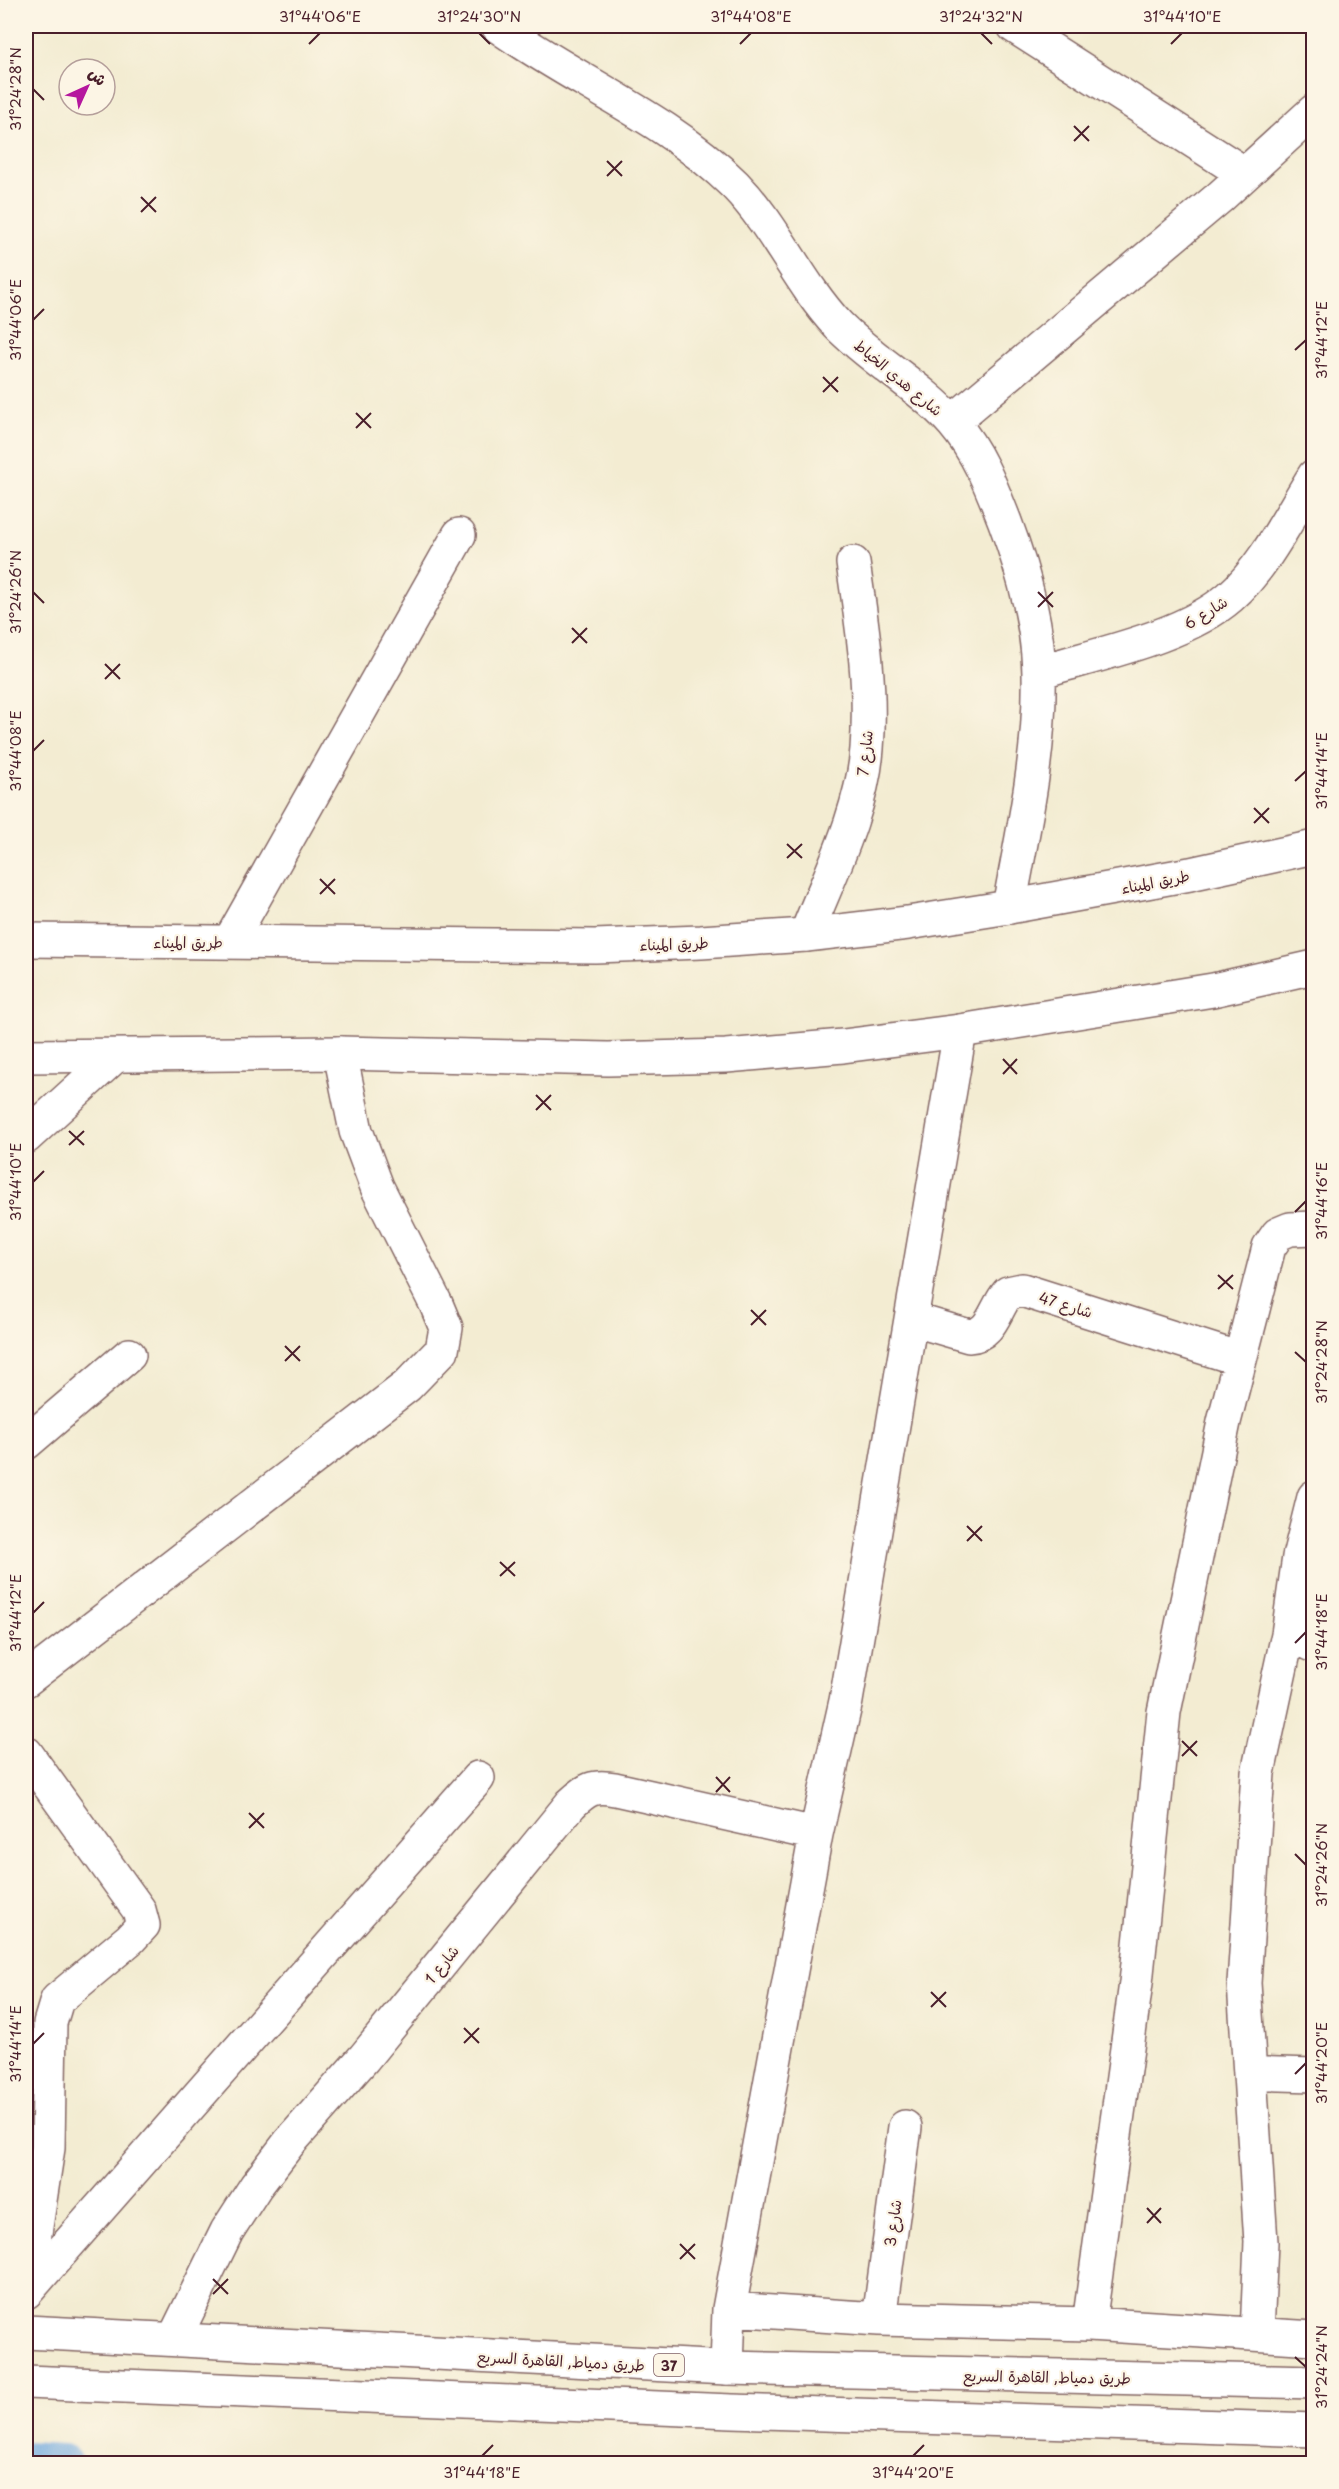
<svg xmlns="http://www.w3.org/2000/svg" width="1339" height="2489" font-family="'Playpen Sans','Playpen Sans Arabic',sans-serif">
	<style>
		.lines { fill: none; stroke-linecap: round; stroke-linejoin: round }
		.canal { stroke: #6fa9df; stroke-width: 40 }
		.minor-casing { stroke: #856765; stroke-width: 36 }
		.highway-casing { stroke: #856765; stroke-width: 36 }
		.minor { stroke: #fff; stroke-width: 33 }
		.highway { stroke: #fff; stroke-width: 33 }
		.ticks { fill: none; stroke: #4a1f2b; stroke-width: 2 }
		.labels { text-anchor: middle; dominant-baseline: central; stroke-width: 4.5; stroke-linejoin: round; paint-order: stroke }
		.shield { fill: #fcf5e5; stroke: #7f5f63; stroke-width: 1.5 }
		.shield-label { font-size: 14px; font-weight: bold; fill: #4a1f2b }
		.street-label { font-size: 15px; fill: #4a1f2b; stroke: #fcf5e5 }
		.neatline { fill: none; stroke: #4a1f2b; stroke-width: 2 }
		.ticks-label { font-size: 15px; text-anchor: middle; fill: #4a1f2b }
	</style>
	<rect width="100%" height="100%" fill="#fcf5e5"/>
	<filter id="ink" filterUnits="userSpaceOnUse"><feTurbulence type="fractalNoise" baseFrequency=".0167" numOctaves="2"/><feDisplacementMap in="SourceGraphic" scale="12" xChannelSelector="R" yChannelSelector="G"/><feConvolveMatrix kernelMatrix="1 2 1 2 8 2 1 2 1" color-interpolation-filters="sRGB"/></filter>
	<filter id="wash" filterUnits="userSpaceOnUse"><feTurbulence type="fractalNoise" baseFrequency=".008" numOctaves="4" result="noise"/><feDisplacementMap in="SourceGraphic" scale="24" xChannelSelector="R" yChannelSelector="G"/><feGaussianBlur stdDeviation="1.35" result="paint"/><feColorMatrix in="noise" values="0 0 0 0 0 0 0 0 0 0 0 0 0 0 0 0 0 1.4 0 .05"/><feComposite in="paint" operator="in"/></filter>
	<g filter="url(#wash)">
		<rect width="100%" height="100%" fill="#f3ecd2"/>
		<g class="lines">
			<path class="canal" d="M26 2462 63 2464"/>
		</g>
	</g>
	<g filter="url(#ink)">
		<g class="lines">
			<defs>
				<path id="minor" d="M498 26C575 81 667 118 735 185 776 227 798 282 838 325 873 361 920 386 953 423 978 452 991 486 1005 522 1023 570 1038 622 1039 674 1041 753 1023 830 1009 907
					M1014 26 1245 174
					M952 422 1220 197 1314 111
					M1039 672C1098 654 1184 637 1230 597 1266 565 1289 516 1314 476
					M806 935C829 876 862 813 867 749 872 686 862 624 853 563
					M230 941 459 535
					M26 1137 115 1056
					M911 1319 969 1336C992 1335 995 1308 1008 1293L1022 1290 1240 1359
					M26 1443 129 1355
					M1288 1634 1314 1646
					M26 1680 407 1386 442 1350 446 1328 436 1304 377 1187 356 1131 340 1053
					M26 1753 139 1910 143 1925 130 1939 57 2000 50 2023 48 2148 26 2292
					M1250 2073 1314 2075
					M26 2292 478 1778
					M729 2309 879 2319 1089 2324 1314 2338
					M879 2319 905 2127
					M1089 2324 1136 1983 1164 1712 1224 1422 1269 1247 1278 1234 1290 1229 1314 1228
					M1257 2334 1261 2242 1244 1983 1258 1773 1288 1634 1299 1557 1314 1497
					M174 2339 227 2231 256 2186 289 2143 364 2058 571 1804C587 1789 593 1785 615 1789L816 1834
					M727 2368 729 2309 816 1834 846 1701 960 1031"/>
				<path id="highway" d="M26 940 595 946 701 942 806 935 908 923 1009 907 1190 874 1314 847
					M26 1056 340 1053 608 1059 726 1056 843 1046 960 1031 1213 990 1314 967
					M26 2332 727 2368 1314 2382
					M26 2382 732 2411 1314 2430"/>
			</defs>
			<use href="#minor" class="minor-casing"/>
			<use href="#highway" class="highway-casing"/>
			<use href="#minor" class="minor"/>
			<use href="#highway" class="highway"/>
		</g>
	</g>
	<path class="ticks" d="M479 33 490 44M981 33 992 44M309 44 320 33M740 44 751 33M1171 44 1182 33M33 89 44 100M1074 126 1089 141M1074 141 1089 126M607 161 622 176M607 176 622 161M141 197 156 212M141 212 156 197M33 320 44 309M1295 350 1306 340M823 377 838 392M823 392 838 377M356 413 371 428M356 428 371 413M33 592 44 603M1038 592 1053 607M1038 607 1053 592M572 628 587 643M572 643 587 628M105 664 120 679M105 679 120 664M33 751 44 740M1295 781 1306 771M1254 808 1269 823M1254 823 1269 808M787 844 802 858M787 858 802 844M320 879 335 894M320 894 335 879M1003 1059 1017 1074M1003 1074 1017 1059M536 1095 551 1110M536 1110 551 1095M69 1131 84 1145M69 1145 84 1131M33 1182 44 1171M1295 1212 1306 1201M1218 1275 1233 1289M1218 1289 1233 1275M751 1310 766 1325M751 1325 766 1310M285 1346 300 1361M1295 1352 1306 1362M285 1361 300 1346M967 1526 982 1541M967 1541 982 1526M500 1562 515 1576M500 1576 515 1562M33 1613 44 1602M1295 1643 1306 1632M1182 1741 1197 1756M1182 1756 1197 1741M716 1777 730 1792M716 1792 730 1777M249 1813 264 1828M249 1828 264 1813M1295 1854 1306 1865M931 1992 946 2007M931 2007 946 1992M464 2028 479 2043M464 2043 479 2028M33 2044 44 2033M1295 2074 1306 2063M1147 2208 1161 2223M1147 2223 1161 2208M680 2244 695 2259M680 2259 695 2244M213 2279 228 2294M213 2294 228 2279M1295 2357 1306 2367M482 2456 493 2445M913 2456 924 2445"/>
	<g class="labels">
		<rect class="shield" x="654" y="2354" width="30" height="22" rx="4.5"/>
		<g class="shield-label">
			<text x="669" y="2365">37</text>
		</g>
		<g class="street-label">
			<text transform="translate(899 377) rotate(40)">شارع هدي الخياط</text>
			<text transform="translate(1205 612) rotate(-32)">شارع 6</text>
			<text transform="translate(864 753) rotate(-84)">شارع 7</text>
			<text transform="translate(1155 881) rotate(-11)">طريق الميناء</text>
			<text x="188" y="941">طريق الميناء</text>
			<text transform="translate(674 943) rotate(-2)">طريق الميناء</text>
			<text transform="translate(1066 1304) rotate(17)">شارع 47</text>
			<text transform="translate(441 1964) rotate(-51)">شارع 1</text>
			<text transform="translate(892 2223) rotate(-82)">شارع 3</text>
			<text transform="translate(561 2360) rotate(3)">طريق دمياط, القاهرة السريع</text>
			<text transform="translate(1047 2376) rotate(1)">طريق دمياط, القاهرة السريع</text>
		</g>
	</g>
	<rect width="1339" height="2489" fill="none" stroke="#fcf5e5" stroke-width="66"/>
	<g transform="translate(87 87) rotate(45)"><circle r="28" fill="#fcf5e5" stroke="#b59f9b" stroke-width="1.5"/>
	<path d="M0-4.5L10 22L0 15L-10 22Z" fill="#b5179e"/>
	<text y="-9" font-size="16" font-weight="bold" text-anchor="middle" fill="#4a1f2b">ش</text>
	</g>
	<rect x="33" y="33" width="1273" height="2423" class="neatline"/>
	<g class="ticks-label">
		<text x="320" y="22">31°44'06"E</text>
		<text x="479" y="22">31°24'30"N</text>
		<text x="751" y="22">31°44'08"E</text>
		<text x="981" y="22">31°24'32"N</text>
		<text x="1182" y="22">31°44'10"E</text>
		<text transform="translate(16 89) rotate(-90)" y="5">31°24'28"N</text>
		<text transform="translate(16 320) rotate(-90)" y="5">31°44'06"E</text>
		<text transform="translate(1322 340) rotate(-90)" y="5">31°44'12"E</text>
		<text transform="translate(16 592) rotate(-90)" y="5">31°24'26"N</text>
		<text transform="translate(16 751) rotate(-90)" y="5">31°44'08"E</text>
		<text transform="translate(1322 771) rotate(-90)" y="5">31°44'14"E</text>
		<text transform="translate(16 1182) rotate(-90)" y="5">31°44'10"E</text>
		<text transform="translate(1322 1201) rotate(-90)" y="5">31°44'16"E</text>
		<text transform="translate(1322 1362) rotate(-90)" y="5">31°24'28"N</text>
		<text transform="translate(16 1613) rotate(-90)" y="5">31°44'12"E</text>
		<text transform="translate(1322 1632) rotate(-90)" y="5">31°44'18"E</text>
		<text transform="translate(1322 1865) rotate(-90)" y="5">31°24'26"N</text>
		<text transform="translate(16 2044) rotate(-90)" y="5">31°44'14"E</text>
		<text transform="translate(1322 2063) rotate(-90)" y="5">31°44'20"E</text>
		<text transform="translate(1322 2367) rotate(-90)" y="5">31°24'24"N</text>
		<text x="482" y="2478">31°44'18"E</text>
		<text x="913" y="2478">31°44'20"E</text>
	</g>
</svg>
